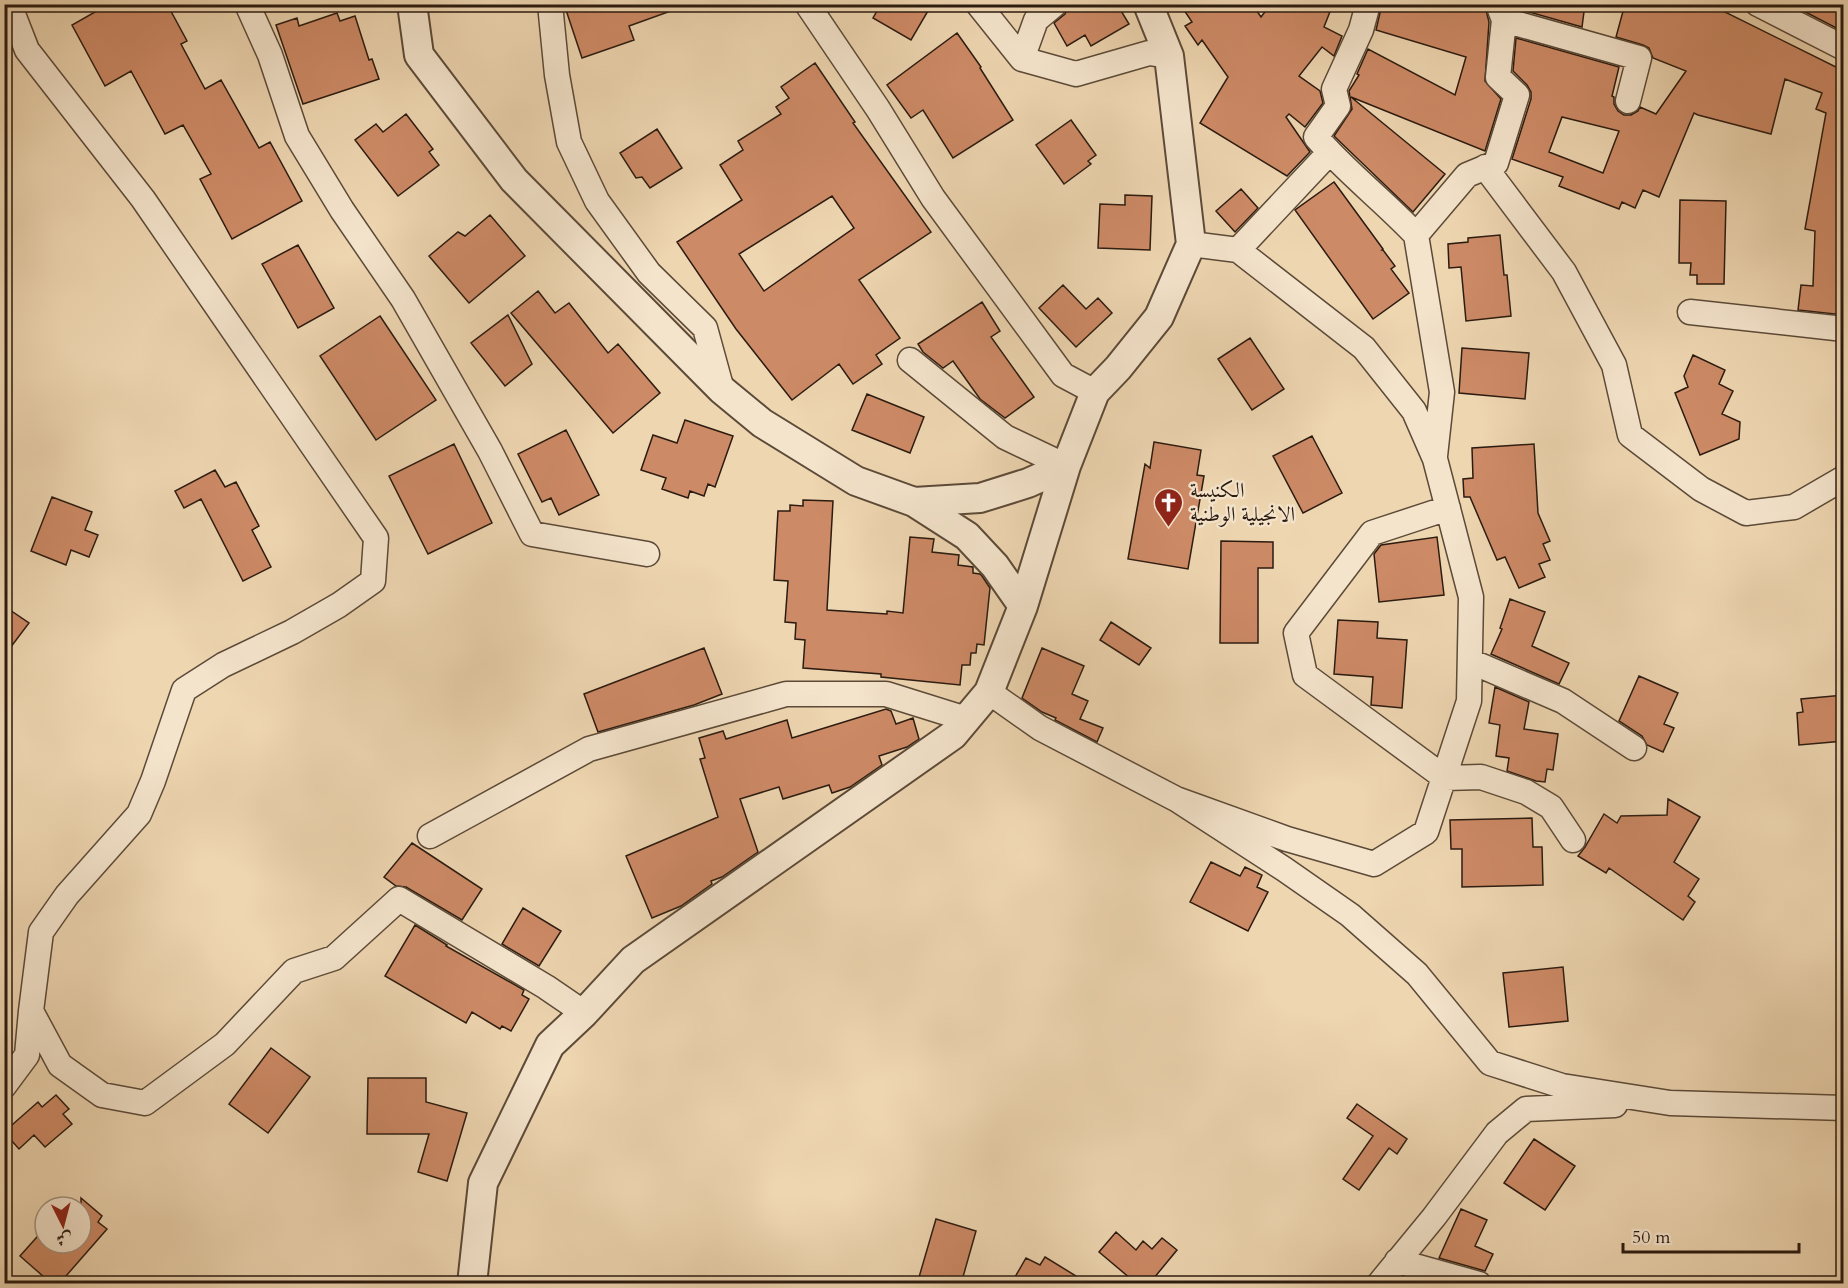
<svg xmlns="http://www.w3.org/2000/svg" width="1848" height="1288" font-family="Cardo,Amiri,serif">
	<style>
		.building { fill: #cd8a66; stroke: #2b1b10; stroke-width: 1.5; fill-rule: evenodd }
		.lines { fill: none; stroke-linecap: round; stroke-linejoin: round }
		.minor-casing { stroke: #5c4a38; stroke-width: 27 }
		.tertiary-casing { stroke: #5c4a38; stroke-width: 32 }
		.minor { stroke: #f4e4cc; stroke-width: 24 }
		.tertiary { stroke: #f4e4cc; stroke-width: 28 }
		.labels { text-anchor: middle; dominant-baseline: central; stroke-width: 4.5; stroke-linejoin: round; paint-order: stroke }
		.poi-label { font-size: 21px; fill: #2b1b10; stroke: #f4e4cc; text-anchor: start }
	</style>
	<rect width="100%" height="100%" fill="#eed6b1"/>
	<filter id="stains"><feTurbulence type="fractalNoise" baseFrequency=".00333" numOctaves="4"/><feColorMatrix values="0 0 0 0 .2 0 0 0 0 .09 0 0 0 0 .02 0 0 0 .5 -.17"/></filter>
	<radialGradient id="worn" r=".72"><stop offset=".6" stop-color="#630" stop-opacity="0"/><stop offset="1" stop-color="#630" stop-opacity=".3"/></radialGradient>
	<path class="building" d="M109 4H167L187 41 181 44 205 89 221 80 259 148 270 142 302 201 232 239 200 179 211 174 183 125 165 134 131 71 105 86 72 25Z
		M564 4H682V7L629 26 634 40 582 58Z
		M881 4H932L911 40 873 18Z
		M1069 4H1117L1129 24 1091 46 1085 35 1067 46 1054 23 1065 14Z
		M1180 4H1252L1261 17 1271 4H1333L1324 27 1342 36 1334 56 1322 47 1299 76 1320 91 1323 103 1305 127 1289 114 1286 117 1310 152 1287 176 1200 123 1228 77 1202 40 1198 45 1185 26 1192 22Z
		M1382 4H1453L1468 9 1469 4H1479L1485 6 1489 22 1485 81 1501 99 1485 151 1351 97 1445 174 1413 212 1334 136 1352 109 1349 91 1359 75 1357 74 1368 49 1455 95 1466 57 1376 30Z
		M1513 4H1585L1582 27 1515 8Z
		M1625 4H1709L1844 71V315L1798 310 1801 285 1813 286 1815 231 1805 229 1826 113 1816 109 1822 93 1785 79 1771 134 1698 115 1694 113 1659 197 1643 190 1635 208 1622 202 1619 209 1559 186 1563 177 1512 159 1531 99V92L1527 85 1513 71 1516 38 1619 67 1612 96 1614 97V104L1618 111 1624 115H1631L1638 111 1640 107 1656 114 1686 71 1653 58 1649 48 1643 45 1616 37ZM1562 117 1619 131 1603 173 1549 152Z
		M1790 4H1844V32Z
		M337 13 340 21 355 16 369 60 372 59 379 79 303 104 276 25 297 18 299 26Z
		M957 33 981 67 980 68 1013 120 953 158 923 110 911 118 887 85Z
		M815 63 855 122 853 123 931 232 859 280 900 338 876 355 882 364 853 384 839 364 792 400 736 329 677 242 742 200 720 165 743 150 738 141 781 114 776 107 789 98 781 87ZM832 196 854 228 764 291 739 254Z
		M406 114 433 149 429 152 439 165 398 196 355 140 376 124 383 132Z
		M1071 120 1096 155 1088 161 1091 164 1064 184 1036 145Z
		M657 129 682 168 650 188 642 177 636 178 620 153Z
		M1334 182 1383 249 1382 250H1383L1395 266 1391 269 1409 293 1373 319 1295 210Z
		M1241 189 1258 208 1235 232 1216 211Z
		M1125 195 1152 196 1150 250 1098 248 1100 204 1125 205Z
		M1680 200 1726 201 1724 284H1697V275H1690L1691 263H1679Z
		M490 215 525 256 469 303 429 256 458 232 465 236Z
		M1500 235 1504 275H1507L1511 316 1466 321 1461 267 1449 268 1448 244 1468 242V238Z
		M298 245 334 308 298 328 262 264Z
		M1063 285 1086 309 1098 298 1112 313 1076 347 1039 308Z
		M538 291 555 313 569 303 608 353 618 344 660 393 613 433 511 313Z
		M982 302 1000 331 991 337 1034 397 1005 418 980 399 953 361 943 368 923 352 918 344Z
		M508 315 532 364 505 386 471 343Z
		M380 316 436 400 376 440 320 356Z
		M1250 338 1284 389 1252 410 1218 359Z
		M1462 348 1529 353 1525 399 1459 393Z
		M1693 355 1725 370 1719 384 1733 391 1722 414 1740 422 1739 439 1700 455 1675 393 1688 387 1684 376Z
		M867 394 924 417 910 453 852 430Z
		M685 420 733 436 715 487 708 484 704 496 690 491 688 498 662 489 666 478 641 470 653 435 677 443Z
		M566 430 599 495 559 515 551 498 542 502 518 454Z
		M1312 436 1342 493 1303 513 1273 456Z
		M1154 442 1201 450 1197 475 1204 476 1188 569 1128 559 1145 464 1150 468Z
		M454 444 492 523 428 554 389 476Z
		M1534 444 1538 513 1550 541 1543 544 1550 560 1539 564 1545 577 1519 588 1505 557 1497 560 1470 497H1464L1463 479 1473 478 1472 448Z
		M215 470 225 487 236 482 259 526 252 530 271 567 243 581 201 499 184 508 175 491Z
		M52 497 92 512 85 530 98 535 89 557 71 550 66 565 31 551Z
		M803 500 833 501 827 610 887 614V611L903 613 910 537 934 539 932 552 959 555 958 565 973 567V573L980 574 982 576 990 588 984 645 977 644 976 653H971L970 665H962L960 685 881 677V674L803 668 805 640 795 639 796 623 785 622 788 581 774 580 778 511H790V505L803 506Z
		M1437 537 1444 595 1379 602 1374 554 1381 545Z
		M1221 541 1273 542V568H1258V643H1220Z
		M1510 599 1545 612 1532 646 1569 663 1559 684 1491 654 1502 629 1500 628Z
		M4 606 29 623 4 656Z
		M1338 620 1378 622 1377 638 1407 640 1402 708 1371 705 1373 677 1334 674Z
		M1111 622 1151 648 1139 665 1100 640Z
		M704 648 722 694 694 705 598 732 584 694Z
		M1042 648 1084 666 1072 694 1088 701 1080 719 1103 728 1097 742 1055 720 1056 718 1042 712 1022 698Z
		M1639 676 1678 693 1664 724 1674 728 1663 752 1647 745 1642 736 1619 721Z
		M1495 687 1529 702 1524 729 1558 734 1553 770 1547 769 1545 782 1536 781 1507 771 1509 758 1496 756 1500 725 1489 723Z
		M1844 695V741L1799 745 1797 713 1803 712 1801 699Z
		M886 709 891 711 896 724 913 718 919 739 907 747 879 756 882 765 850 787 832 793 829 785 783 799 779 787 740 799 758 852 722 877 711 881 712 884 681 906 652 918 626 856 718 817 700 759 705 758 699 738 723 731 726 739 787 720 792 738Z
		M1668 799 1700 817 1674 862 1699 879 1688 896 1695 902 1683 920 1609 868 1606 873 1578 856 1585 847 1604 814 1617 823 1621 816 1667 815Z
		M1532 818 1533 847H1542L1543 885 1462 887V849H1451L1450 820Z
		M412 843 482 889 462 920 406 887 396 886 384 877Z
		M1211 862 1240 876 1245 867 1262 875 1257 887 1268 892 1248 931 1190 902Z
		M523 908 561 931 539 966 502 944Z
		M415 925 447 945 446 946 524 990 522 995 529 999 511 1031 502 1026 500 1029 472 1012 466 1023 385 976Z
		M1563 967 1568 1021 1509 1027 1503 973Z
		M271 1048 310 1077 268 1133 229 1104Z
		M368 1078H426V1102L467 1113 447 1181 418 1172 429 1134H367Z
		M56 1095 69 1109 63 1114 72 1124 45 1147 34 1135 19 1149 4 1132 38 1102 42 1107Z
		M1357 1104 1407 1139 1397 1154 1389 1148 1359 1190 1343 1179 1373 1136 1347 1118Z
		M1534 1139 1575 1166 1545 1210 1504 1183Z
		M81 1198 102 1216 98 1222 107 1229 59 1284H52L20 1256 45 1228V1243H81Z
		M1461 1209 1487 1220 1475 1246 1493 1254 1485 1271 1439 1258Z
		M936 1219 976 1231 961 1284H917Z
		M1116 1232 1136 1250 1143 1241 1152 1249 1162 1238 1177 1250 1149 1284H1137L1099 1252Z
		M1045 1257 1089 1284H1011L1026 1258 1040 1265Z"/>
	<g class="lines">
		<defs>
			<path id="minor" d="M9 4 27 50 143 199 376 538 373 581 339 605 292 632 223 665 184 690 153 781 139 814 67 895 41 932 31 1011 60 1065 102 1095 145 1103 225 1044 294 971 334 958 399 899 546 987 584 1013
				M247 4 270 55 297 136 342 210 403 299 490 451 532 534 647 554
				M550 4 557 75 569 142 597 201 649 273 705 328 722 390
				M807 4 878 109 933 198 1063 375 1095 392
				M978 4 1022 59 1076 74 1149 53 1169 56
				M1368 4 1361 30 1334 89 1338 106 1316 137C1346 172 1384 201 1416 235
				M1758 4 1844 48
				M1499 7 1504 20 1639 58 1628 101
				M1022 59 1036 20 1055 4
				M1485 167 1564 272 1614 365 1630 435 1701 489 1746 513 1794 507 1844 478
				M1238 250 1329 153
				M1690 312 1844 329
				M910 360 1005 437 1066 466
				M1435 456 1442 392 1416 235 1467 175 1496 163 1517 95 1498 77 1504 20
				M1448 508 1372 533 1296 633 1305 675 1445 778 1481 777 1526 792 1551 807 1573 840
				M1470 661 1563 701 1634 748
				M989 692 1040 728 1176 799 1284 869 1350 915 1417 974 1490 1063 1562 1086 1670 1103 1844 1108
				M1176 799 1287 839 1374 864 1426 832 1469 701 1471 597 1435 459 1414 411 1364 348 1238 250 1191 244
				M430 836 589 749 786 694H886L966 719
				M4 1086 27 1055 31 1011
				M1397 1261 1479 1284
				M1379 1284 1434 1217 1497 1133 1526 1109 1615 1105"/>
			<path id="tertiary" d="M412 4 419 55 514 180 722 390 762 423 856 481 914 502 980 498 1028 483 1066 466
				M914 502 967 536 995 566 1023 606
				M472 1284 483 1183 550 1045 584 1013 633 960 953 735 989 692 1023 606 1066 466 1095 392 1118 368 1159 317 1191 244 1169 56 1148 4"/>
		</defs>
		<use href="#minor" class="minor-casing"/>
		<use href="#tertiary" class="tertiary-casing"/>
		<use href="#minor" class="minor"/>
		<use href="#tertiary" class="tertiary"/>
	</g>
	<defs>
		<symbol id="church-pin" viewBox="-11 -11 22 30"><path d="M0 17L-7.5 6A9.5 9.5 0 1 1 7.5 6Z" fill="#8f2418" stroke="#f4e4cc"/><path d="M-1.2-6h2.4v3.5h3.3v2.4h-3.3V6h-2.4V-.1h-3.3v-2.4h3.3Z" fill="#fff"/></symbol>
	</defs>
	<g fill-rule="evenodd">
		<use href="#church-pin" x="1152" y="486" width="33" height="45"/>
	</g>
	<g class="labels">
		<g class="poi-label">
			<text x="1190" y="490">الكنيسة<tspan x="1190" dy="24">الانجيلية الوطنية</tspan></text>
		</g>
	</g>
	<rect width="1848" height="1288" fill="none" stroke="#eed6b1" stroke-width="24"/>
	<rect x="6" y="6" width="1836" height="1276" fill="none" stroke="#2b1b10" stroke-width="3"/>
	<rect x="12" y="12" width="1824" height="1264" fill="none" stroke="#2b1b10" stroke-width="1.5"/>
	<g transform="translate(63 1225) rotate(174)"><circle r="28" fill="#f4e4cc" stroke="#a49481" stroke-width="1.5"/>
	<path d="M0-4.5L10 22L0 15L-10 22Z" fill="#8f2418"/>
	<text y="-9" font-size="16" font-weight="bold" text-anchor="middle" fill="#2b1b10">ش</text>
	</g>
	<path d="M1623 1243v9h176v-9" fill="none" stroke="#2b1b10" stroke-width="3"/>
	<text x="1632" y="1243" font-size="18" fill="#2b1b10" stroke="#f4e4cc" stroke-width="4.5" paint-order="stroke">50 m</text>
	<rect width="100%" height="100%" filter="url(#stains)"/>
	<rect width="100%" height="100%" fill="url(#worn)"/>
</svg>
